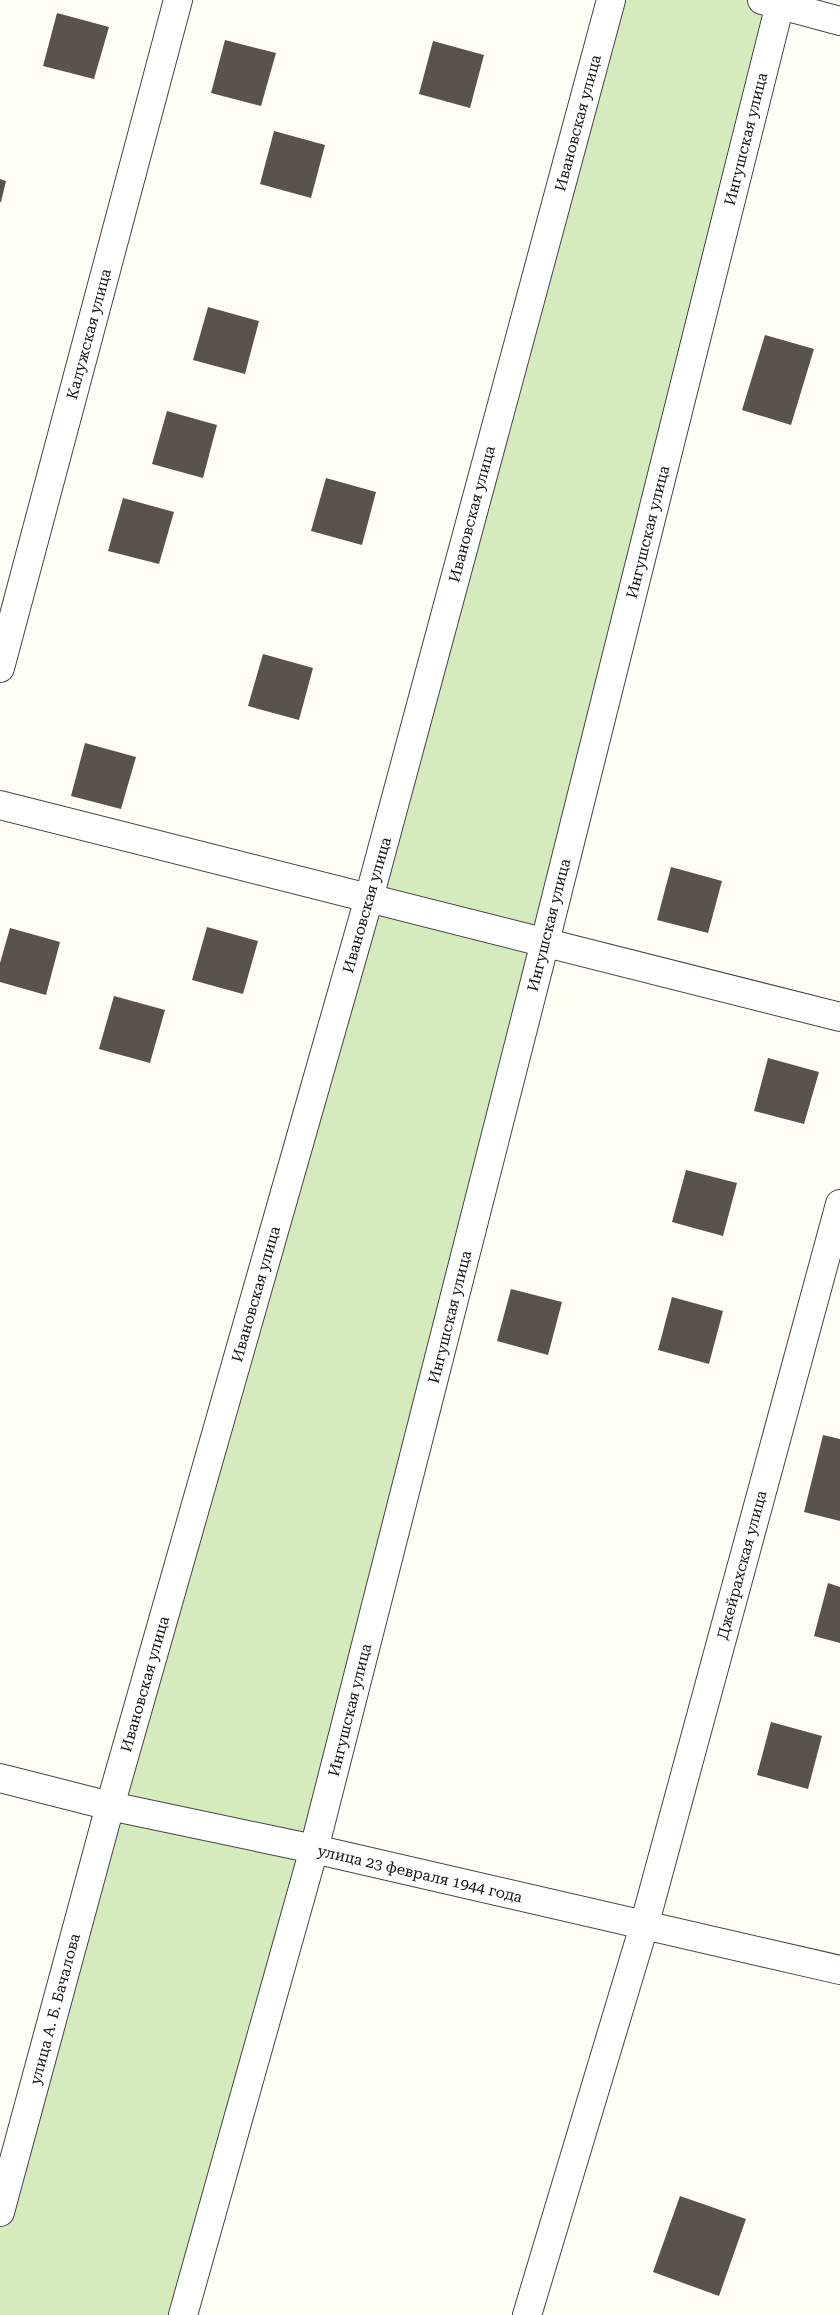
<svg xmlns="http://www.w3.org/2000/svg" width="840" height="2315" font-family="'Roboto Serif',serif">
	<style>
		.green { fill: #d5ebbd }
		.building { fill: #5a524d }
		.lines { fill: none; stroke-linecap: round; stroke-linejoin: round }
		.minor-casing { stroke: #444; stroke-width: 30 }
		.minor { stroke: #fff; stroke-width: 28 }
		.labels { text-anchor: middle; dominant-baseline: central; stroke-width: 5; stroke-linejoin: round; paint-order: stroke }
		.street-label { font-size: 15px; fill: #111; stroke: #fff }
	</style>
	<rect width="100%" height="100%" fill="#fffdf5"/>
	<path class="green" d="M611 0H781L189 2315H0V2212Z"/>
	<path class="building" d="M57 13 109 27 94 79 43 66Z
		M225 40 276 53 261 106 211 93Z
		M433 41 484 55 470 108 419 94Z
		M274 131 325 145 311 198 260 184Z
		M0 179 6 181 1 202H0Z
		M208 307 259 321 245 374 193 360Z
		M765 335 814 349 791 425 742 410Z
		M167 411 217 425 203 478 152 464Z
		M326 478 376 492 362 545 311 531Z
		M123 498 174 512 159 564 108 551Z
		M263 654 313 668 299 720 248 706Z
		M85 743 136 757 121 809 71 796Z
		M671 867 722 881 708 933 657 920Z
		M207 927 258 941 243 994 192 980Z
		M10 928 60 942 46 995 0 982V963Z
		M114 996 165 1010 150 1063 99 1049Z
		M768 1058 819 1072 804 1124 754 1111Z
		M686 1170 737 1183 723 1236 672 1222Z
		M511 1289 562 1302 548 1355 497 1341Z
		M672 1297 723 1311 709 1364 658 1350Z
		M823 1435 840 1439V1521L804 1512Z
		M828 1583 840 1587V1643L814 1636Z
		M771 1722 822 1736 808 1789 757 1775Z
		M680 2196 746 2219 719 2296 653 2272Z"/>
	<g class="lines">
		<defs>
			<path id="minor" d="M762 0 840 21
				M0 668 178 0
				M0 805 840 1017
				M0 1778 110 1806 314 1849 840 1970
				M0 2212 110 1806 369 898 611 0
				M183 2315 314 1849 545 942 781 0
				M527 2315 644 1926 840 1204"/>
		</defs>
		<use href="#minor" class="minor-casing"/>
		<use href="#minor" class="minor"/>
	</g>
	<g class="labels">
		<g class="street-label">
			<text transform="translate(578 123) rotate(-75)">Ивановская улица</text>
			<text transform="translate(746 139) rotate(-76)">Ингушская улица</text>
			<text transform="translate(89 334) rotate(-75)">Калужская улица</text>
			<text transform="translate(472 514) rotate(-75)">Ивановская улица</text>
			<text transform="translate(648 532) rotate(-76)">Ингушская улица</text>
			<text transform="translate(367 905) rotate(-74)">Ивановская улица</text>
			<text transform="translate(549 925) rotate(-76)">Ингушская улица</text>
			<text transform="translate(256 1294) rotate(-74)">Ивановская улица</text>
			<text transform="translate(450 1317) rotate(-76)">Ингушская улица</text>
			<text transform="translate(742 1565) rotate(-75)">Джейрахская улица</text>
			<text transform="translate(145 1684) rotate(-74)">Ивановская улица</text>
			<text transform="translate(350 1710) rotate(-76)">Ингушская улица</text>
			<text transform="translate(420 1874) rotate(13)">улица 23 февраля 1944 года</text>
			<text transform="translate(55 2009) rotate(-75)">улица А. Б. Бачалова</text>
		</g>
	</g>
</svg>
